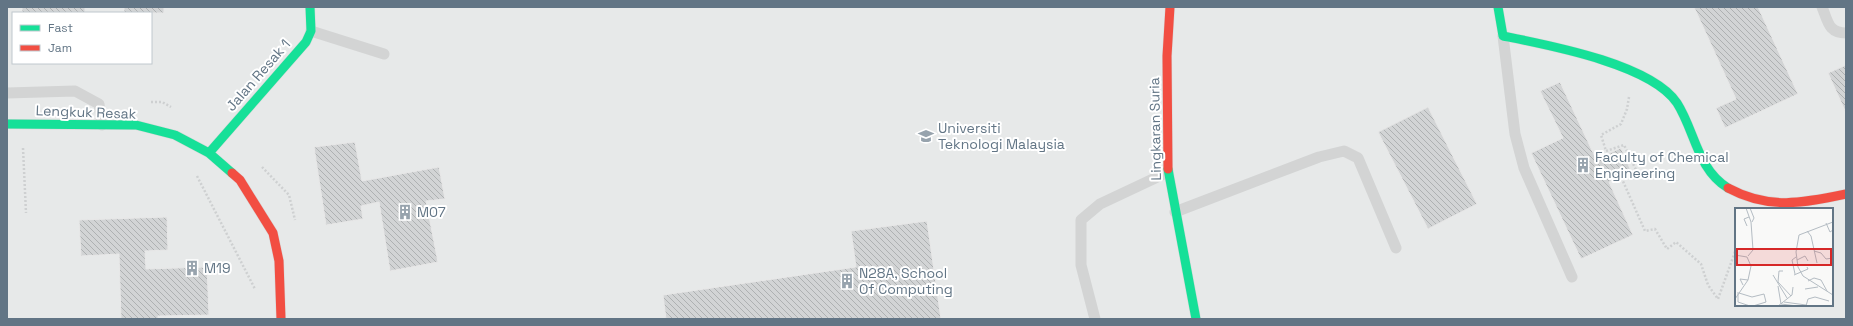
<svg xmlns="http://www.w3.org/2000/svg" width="1853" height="326" font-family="'Space Grotesk',sans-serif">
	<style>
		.built { fill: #e7e9e9; fill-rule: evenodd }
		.building { fill: url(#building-back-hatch); stroke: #e8e8e8 }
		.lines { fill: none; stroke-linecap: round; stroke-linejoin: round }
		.fast-casing { stroke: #d6d7d7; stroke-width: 10 }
		.jam-casing { stroke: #d6d7d7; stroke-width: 10 }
		.path { stroke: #ced0d1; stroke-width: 2.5; stroke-dasharray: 2 2; stroke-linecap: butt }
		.lane { stroke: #d3d4d4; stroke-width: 11 }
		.fast { stroke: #16e098; stroke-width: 9 }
		.jam { stroke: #f24e42; stroke-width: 9 }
		.labels { text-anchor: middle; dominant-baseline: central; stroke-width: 4; stroke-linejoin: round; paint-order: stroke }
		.street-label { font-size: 14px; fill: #627585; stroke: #fff }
		.poi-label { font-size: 14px; fill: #627585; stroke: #fff; text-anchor: start }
		.inset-road { fill: none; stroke: #b4bcc3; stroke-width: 1 }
		.view { fill: #d62828; fill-opacity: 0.15; stroke: #d62828; stroke-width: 2 }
		.inset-edge { fill: none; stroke: #627585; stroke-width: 2 }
	</style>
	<defs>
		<pattern id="building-back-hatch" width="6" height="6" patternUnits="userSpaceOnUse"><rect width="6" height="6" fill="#d2d4d5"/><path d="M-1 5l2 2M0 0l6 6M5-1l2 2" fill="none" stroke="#aeb1b2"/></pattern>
	</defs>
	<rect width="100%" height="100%" fill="#f9f9f8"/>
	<path class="built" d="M7 7H1846V319H7ZM13 13H151V63H13ZM1736 209H1832V305H1736Z"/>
	<path class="building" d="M22 7H85V13H22Z
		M124 7H164V13H124Z
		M1694 7H1758L1798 94 1725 128 1716 108 1736 99Z
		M1846 65V113L1828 73Z
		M1560 82 1596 159 1621 148 1631 171 1609 182 1633 235 1581 259 1531 153 1563 138 1540 91Z
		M1428 107 1477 204 1428 229 1378 132Z
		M355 142 362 181 439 167 445 199 426 201 438 262 390 271 379 202 361 206 363 219 326 225 314 147Z
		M167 217 168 250 145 251 146 269 207 267 209 315 158 316V319H121L119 254 81 256 79 220Z
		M927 221 941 319H666L663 295 856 267 851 231Z"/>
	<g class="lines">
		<defs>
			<path id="fast" d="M1498 7 1503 36C1548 45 1651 64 1677 103 1695 131 1697 169 1728 188
				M7 124 136 125 175 135 209 153 232 173
				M209 153 306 42 311 31 310 7
				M1168 169 1196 319"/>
			<path id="jam" d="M1168 169 1167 56 1170 7
				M232 173 240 180 273 233 279 261 281 319
				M1728 188C1769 210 1803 203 1846 194"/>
		</defs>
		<use href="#fast" class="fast-casing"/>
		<use href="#jam" class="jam-casing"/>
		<path class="path" d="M1629 97 1627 109 1621 124 1601 135 1606 151 1624 145 1637 172 1622 179 1645 231 1655 229 1667 249 1676 242 1701 264 1708 285 1718 299 1736 249
			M151 102H162L171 107
			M23 148 26 213
			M262 167 289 195 295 220
			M197 176 255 289"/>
		<path class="lane" d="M1822 7C1828 21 1828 33 1846 33
			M311 31 384 54
			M1503 36 1515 134 1524 168 1572 277
			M7 93 75 91 99 104 102 125
			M1175 212 1319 157 1344 151 1358 158 1396 248
			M1095 319 1081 265V220L1100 204 1168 172"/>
		<use href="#fast" class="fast"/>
		<use href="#jam" class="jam"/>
	</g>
	<defs>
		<symbol id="university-bare" viewBox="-9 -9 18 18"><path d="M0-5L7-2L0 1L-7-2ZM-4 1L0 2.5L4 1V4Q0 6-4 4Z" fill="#97a3ad" stroke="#fff" stroke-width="2.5" paint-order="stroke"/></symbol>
		<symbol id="building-bare" viewBox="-9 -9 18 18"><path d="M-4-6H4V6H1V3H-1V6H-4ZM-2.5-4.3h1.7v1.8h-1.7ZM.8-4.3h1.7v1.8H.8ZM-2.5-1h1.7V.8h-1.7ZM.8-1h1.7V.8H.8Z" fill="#97a3ad" stroke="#fff" stroke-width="2.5" paint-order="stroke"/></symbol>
	</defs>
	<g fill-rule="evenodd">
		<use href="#university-bare" x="915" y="125" width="22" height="22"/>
		<use href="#building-bare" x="1572" y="154" width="22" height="22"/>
		<use href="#building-bare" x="394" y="201" width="22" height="22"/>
		<use href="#building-bare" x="181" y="257" width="22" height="22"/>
		<use href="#building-bare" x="836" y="270" width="22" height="22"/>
	</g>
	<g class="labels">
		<g class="street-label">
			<text transform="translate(258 75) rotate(-49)">Jalan Resak 1</text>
			<text transform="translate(86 112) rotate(2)">Lengkuk Resak</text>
			<text transform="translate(1155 129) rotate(-91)">Lingkaran Suria</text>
		</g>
		<g class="poi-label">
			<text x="938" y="128">Universiti<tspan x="938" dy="16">Teknologi Malaysia</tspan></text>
			<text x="1595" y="157">Faculty of Chemical<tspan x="1595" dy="16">Engineering</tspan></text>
			<text x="417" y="212">M07</text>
			<text x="204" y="268">M19</text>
			<text x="859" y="273">N28A, School<tspan x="859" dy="16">Of Computing</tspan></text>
		</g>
	</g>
	<g transform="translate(1735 208)">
		<rect width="98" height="98" fill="#f9f9f8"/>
		<path class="inset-road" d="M11 0 16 14 18 42 13 48M15 0 19 10 17 14M98 14 64 27 61 44 63 59 68 68 98 87M91 15 95 24 98 22M12 18 9 11 14 9M72 23 76 28 82 55M79 43 86 45 91 51 98 50M0 47 12 49 16 58 13 72 0 91M62 52 70 48 73 53M48 63H44L43 74 56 88M60 66 57 52 61 49M38 67 52 90M59 67 73 61 72 59M73 73 79 70 86 72 92 83M8 77 5 71 13 72M43 78 46 96 62 98M70 81 83 79M3 84V94L15 98M4 85 17 89 29 86 31 94 18 98M49 94 71 97M43 98 57 87 58 79M71 98 73 91 80 89 94 93"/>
		<path class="view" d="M2 41H96V57H2Z"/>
		<rect width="98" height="98" class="inset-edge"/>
	</g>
	<rect width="1853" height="326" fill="none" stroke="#627585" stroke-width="16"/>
	<rect x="12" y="12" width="140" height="52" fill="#ffffff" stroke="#c0c8ce"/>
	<rect x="20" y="25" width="20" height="6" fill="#16e098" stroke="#c0c8ce"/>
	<text x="48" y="32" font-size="12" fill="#627585">Fast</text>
	<rect x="20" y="45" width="20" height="6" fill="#f24e42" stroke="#c0c8ce"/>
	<text x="48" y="52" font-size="12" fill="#627585">Jam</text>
</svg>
